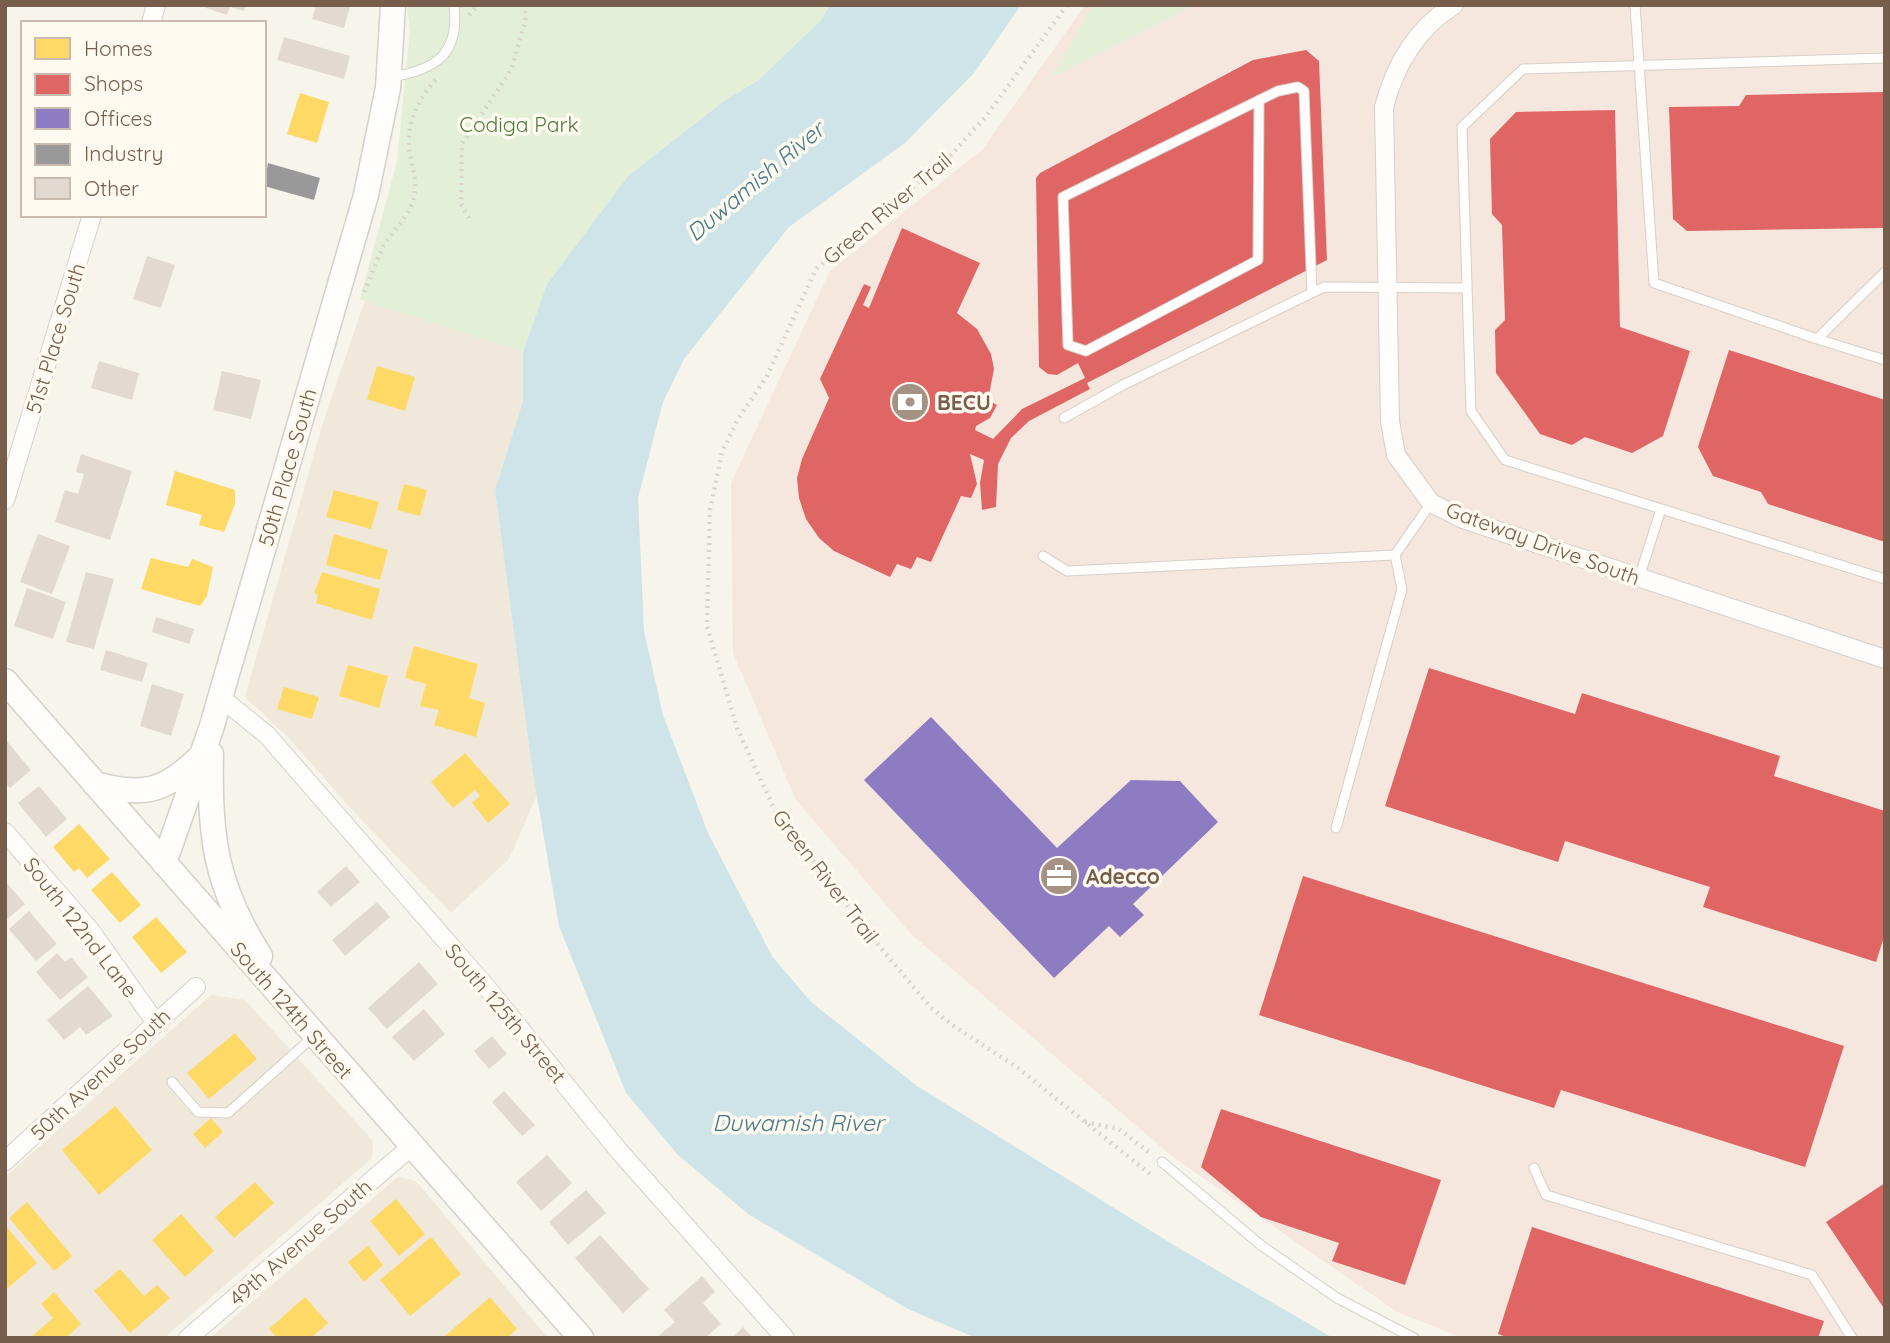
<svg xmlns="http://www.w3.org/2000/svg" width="1890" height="1343" font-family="Quicksand,sans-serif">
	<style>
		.residential { fill: #f0e8da }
		.commercial { fill: #f5e7dd }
		.green { fill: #e3efd7 }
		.water { fill: #cee4e8 }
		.homes { fill: #ffd966 }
		.shops { fill: #e06666 }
		.offices { fill: #8e7cc3 }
		.industry { fill: #999 }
		.building { fill: #e2dad1 }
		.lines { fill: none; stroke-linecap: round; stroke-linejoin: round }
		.lane-casing { stroke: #d5d0c8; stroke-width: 11 }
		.street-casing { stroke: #d5d0c8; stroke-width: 20 }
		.secondary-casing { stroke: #d6d0c7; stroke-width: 27 }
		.path { stroke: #dad4cf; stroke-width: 4.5; stroke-dasharray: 2 5; stroke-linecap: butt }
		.lane { stroke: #fefdfc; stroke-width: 9 }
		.street { stroke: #fefdfc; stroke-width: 18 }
		.secondary { stroke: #fefdfc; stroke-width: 24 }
		.labels { text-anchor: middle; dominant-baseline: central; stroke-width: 7; stroke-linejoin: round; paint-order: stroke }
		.park-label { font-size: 21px; fill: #507d43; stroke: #fffaef }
		.street-label { font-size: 21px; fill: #775e4c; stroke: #fffaef }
		.poi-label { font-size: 21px; font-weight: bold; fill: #775e4c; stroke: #fffaef; text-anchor: start }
		.water-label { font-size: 23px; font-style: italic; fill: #457a8b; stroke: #fffaef }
	</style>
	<rect width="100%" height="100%" fill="#f7f4ec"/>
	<path class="residential" d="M365 300 523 352V401L495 490 537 795 509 859 451 913 357 815 286 735 245 697 321 429Z
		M211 995 245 1000 373 1141 372 1158 164 1338H5V1177Z
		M398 1177 416 1181 548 1338H210Z"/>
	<path class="commercial" d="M1085 5H1885V1338H1463L1397 1312 1173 1157 911 934 796 800 733 653 731 483 830 271 982 150Z"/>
	<path class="green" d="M407 5H830L821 20 759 80 724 101 628 176 547 284 523 352 360 299 397 161 410 31Z
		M1093 5H1194L1051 78Z"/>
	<path class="water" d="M830 5H1021L974 73 905 143 789 227 684 359 663 402 638 498 644 631 663 715 708 833 772 956 811 1002 917 1086 1177 1247 1333 1338H976L908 1309 748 1214 678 1155 626 1093 559 926 532 767 495 490 523 401V352L547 284 628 176 724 101 759 80 821 20Z"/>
	<path class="homes" d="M300 93 329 102 317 143 287 134Z
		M377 366 415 377 405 411 367 399Z
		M175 471 235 490V504L224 532 199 525 202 515 166 505Z
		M404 484 427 490 420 516 397 510Z
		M334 490 379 502 371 529 326 517Z
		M334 534 388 550 380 580 326 565Z
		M151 558 188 567 192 559 213 567 207 596 200 606 141 589Z
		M322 572 380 589 372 620 316 603 318 595 314 593Z
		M414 646 478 664 469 698 485 703 476 737 434 725 439 710 420 706 426 684 405 678Z
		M348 665 388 676 379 708 339 696Z
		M284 687 319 697 312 719 277 709Z
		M465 753 510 804 488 823 472 803 480 796 475 790 453 808 431 782Z
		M79 824 110 859 87 878 79 868 74 872 53 847Z
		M112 872 141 905 120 923 91 890Z
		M156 917 187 952 161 973 132 937Z
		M235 1033 257 1059 209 1099 187 1073Z
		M115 1106 152 1150 99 1195 62 1150Z
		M211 1118 223 1132 205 1148 193 1134Z
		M255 1182 274 1203 234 1238 215 1217Z
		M396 1199 425 1234 399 1256 370 1221Z
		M27 1202 72 1256 54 1271 9 1218Z
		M181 1214 214 1251 185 1277 152 1240Z
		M5 1225 37 1263 8 1288 5 1284Z
		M431 1237 461 1274 410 1316 380 1280Z
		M368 1246 383 1265 364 1282 348 1262Z
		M120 1269 144 1296 157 1285 170 1298 130 1333 94 1291Z
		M54 1292 81 1324 66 1338H30L53 1318 41 1304Z
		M305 1297 328 1323 311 1338H277L269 1329Z
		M490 1297 517 1329 507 1338H447L445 1336Z"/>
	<path class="shops" d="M1306 50 1319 61 1327 260 1087 383 1090 389 1029 421 1011 438 998 464 996 507 982 510 980 483 984 460 970 454 977 484 971 498 961 496 931 562 917 557 911 569 897 564 890 577 834 551 819 538 806 519 799 498 797 478 802 459 829 398 820 379 864 284 871 287 863 305 869 308 902 228 980 263 957 313 977 329 991 354 994 369 988 400 997 405 990 418 976 426 975 430 993 439 1022 409 1085 378 1078 363 1057 375 1048 374 1039 367 1036 178 1040 173 1253 60Z
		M1885 92V228L1687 231 1673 219 1669 107 1739 106 1746 95Z
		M1615 110 1620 327 1690 351 1663 436 1632 453 1585 437 1572 445 1540 434 1496 373 1495 330 1505 320 1502 225 1492 214 1490 139 1516 112Z
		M1729 350 1885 400V542L1768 504 1761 492 1713 476 1698 447Z
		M1429 668 1575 714 1582 693 1780 756 1774 776 1885 811V934L1876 962 1703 907 1710 887 1565 841 1558 862 1385 806Z
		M1303 876 1844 1046 1805 1167 1561 1090 1554 1108 1259 1015Z
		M1221 1109 1441 1180 1405 1285 1332 1261 1339 1243 1261 1217 1201 1167Z
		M1885 1183V1310L1826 1222Z
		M1532 1227 1824 1321 1818 1338H1509L1498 1334Z"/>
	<path class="offices" d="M931 717 1057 848 1131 780 1180 781 1218 822 1133 904 1144 915 1120 937 1109 926 1054 978 864 780Z"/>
	<path class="industry" d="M268 163 320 178 314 200 264 186Z"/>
	<path class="building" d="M207 5H246L244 11 230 7 227 15 206 8Z
		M316 5 350 6 344 28 312 19Z
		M284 37 350 56 344 79 277 60Z
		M147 256 175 265 161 308 133 299Z
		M99 361 139 373 132 400 91 388Z
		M222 371 261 380 251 419 213 410Z
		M81 454 132 471 110 540 55 522 65 490 78 494 84 474 76 472Z
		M38 534 70 546 52 594 20 582Z
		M86 572 114 579 94 649 66 642Z
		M27 588 66 602 53 639 14 626Z
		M156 617 194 629 189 644 152 632Z
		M106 650 148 663 142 682 100 670Z
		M152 684 184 694 171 736 140 726Z
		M5 739 31 770 10 788 5 782Z
		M39 786 67 819 46 837 18 803Z
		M346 866 360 882 331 907 317 892Z
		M5 881 25 904 5 921Z
		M377 902 390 917 345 956 332 940Z
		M29 911 57 944 36 961 9 929Z
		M57 953 65 962 71 957 88 977 60 1000 36 972Z
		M419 962 438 984 387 1029 368 1008Z
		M88 986 113 1016 86 1035 80 1027 64 1040 47 1020Z
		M424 1009 445 1034 414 1061 392 1037Z
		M492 1036 507 1054 489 1069 474 1051Z
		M504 1091 535 1125 522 1136 492 1102Z
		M547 1155 572 1183 541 1211 516 1182Z
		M586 1190 606 1213 568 1245 549 1222Z
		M600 1235 649 1289 623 1313 575 1258Z
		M702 1276 715 1292 703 1303 721 1324 705 1338H656L675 1322 664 1310Z
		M743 1327 753 1338H732Z"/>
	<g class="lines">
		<defs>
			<path id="lane" d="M1635 5 1654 283 1817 339 1885 272
				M1885 58 1523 69 1462 127 1471 411 1505 460 1885 579
				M391 77C435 70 460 55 454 5
				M1259 100 1258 260 1086 351 1068 345 1063 197 1278 91 1298 87 1304 91 1312 293
				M1817 339 1885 360
				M1064 418 1123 385 1324 287 1467 288
				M1043 556 1067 571 1395 555
				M1639 578 1661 509
				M1336 828 1402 589 1395 555 1431 503
				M172 1082 198 1112 228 1113 314 1036
				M1162 1162 1262 1246 1337 1298 1414 1338
				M1534 1168 1546 1195 1812 1275 1852 1338"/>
			<path id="street" d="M1454 5C1417 28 1395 65 1384 107L1390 421 1396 455 1431 503 1463 519 1885 659
				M151 23 156 5
				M5 500 92 215
				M220 697 267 735 487 988 619 1151 785 1338
				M5 832 90 930 156 1023
				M5 1161 196 987
				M188 1338 412 1146"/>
			<path id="secondary" d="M5 681 581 1338
				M211 754C209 836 215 885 260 956
				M95 784C143 797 165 792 200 757
				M164 863 211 729 366 195 388 88 393 5"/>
		</defs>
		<use href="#lane" class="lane-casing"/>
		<use href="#street" class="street-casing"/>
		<use href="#secondary" class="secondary-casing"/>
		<path class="path" d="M1067 5 987 115 952 154 816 269 767 376 738 419 722 452 710 510 707 626 737 728 775 811 865 929 931 1008 955 1027 1018 1068 1151 1175
			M469 15 478 5
			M469 218 461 204 462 144 511 70 526 18 524 5
			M364 292C371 277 376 261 383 247 393 229 409 218 414 197 418 179 411 166 409 149 406 124 419 97 436 80
			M1085 1122 1119 1129 1151 1154"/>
		<use href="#lane" class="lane"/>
		<use href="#street" class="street"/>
		<use href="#secondary" class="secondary"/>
	</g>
	<defs>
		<symbol id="bank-disc" viewBox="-11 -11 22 22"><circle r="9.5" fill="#a49284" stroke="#fffaef"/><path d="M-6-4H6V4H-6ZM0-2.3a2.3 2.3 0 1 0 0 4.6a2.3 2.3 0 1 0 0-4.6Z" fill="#fff"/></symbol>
		<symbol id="office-disc" viewBox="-11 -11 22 22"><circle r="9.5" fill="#a49284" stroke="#fffaef"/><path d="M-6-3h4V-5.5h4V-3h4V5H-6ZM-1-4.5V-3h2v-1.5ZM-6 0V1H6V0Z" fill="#fff"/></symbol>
	</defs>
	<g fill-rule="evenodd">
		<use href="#bank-disc" x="888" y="380" width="44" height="44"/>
		<use href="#office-disc" x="1037" y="854" width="44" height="44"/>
	</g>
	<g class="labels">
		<g class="park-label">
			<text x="519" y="124">Codiga Park</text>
		</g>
		<g class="street-label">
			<text transform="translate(887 208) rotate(-40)">Green River Trail</text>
			<text transform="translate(55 338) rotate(-73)">51st Place South</text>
			<text transform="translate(287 467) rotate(-74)">50th Place South</text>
			<text transform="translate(1543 543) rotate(20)">Gateway Drive South</text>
			<text transform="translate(826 876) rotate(53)">Green River Trail</text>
			<text transform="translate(81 927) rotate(52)">South 122nd Lane</text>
			<text transform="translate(292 1010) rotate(49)">South 124th Street</text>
			<text transform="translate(506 1013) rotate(50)">South 125th Street</text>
			<text transform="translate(100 1074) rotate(-43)">50th Avenue South</text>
			<text transform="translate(300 1242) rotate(-41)">49th Avenue South</text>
		</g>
		<g class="poi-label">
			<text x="937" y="402">BECU</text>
			<text x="1086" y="876">Adecco</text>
		</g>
		<g class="water-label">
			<text transform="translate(755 181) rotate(-40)">Duwamish River</text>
			<text x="798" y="1122">Duwamish River</text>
		</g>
	</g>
	<rect width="1890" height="1343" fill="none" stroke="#775e4c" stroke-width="14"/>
	<rect x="21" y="21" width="245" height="196" fill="#fffaef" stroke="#c9bcae" stroke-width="2"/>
	<rect x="35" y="38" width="35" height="21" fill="#ffd966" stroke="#c9bcae" stroke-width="2"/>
	<text x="84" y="56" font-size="21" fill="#775e4c">Homes</text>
	<rect x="35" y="74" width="35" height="21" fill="#e06666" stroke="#c9bcae" stroke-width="2"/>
	<text x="84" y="91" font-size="21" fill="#775e4c">Shops</text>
	<rect x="35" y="108" width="35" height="21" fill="#8e7cc3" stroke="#c9bcae" stroke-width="2"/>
	<text x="84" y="126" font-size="21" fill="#775e4c">Offices</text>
	<rect x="35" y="144" width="35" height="21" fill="#999999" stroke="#c9bcae" stroke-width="2"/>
	<text x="84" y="161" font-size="21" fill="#775e4c">Industry</text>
	<rect x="35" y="178" width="35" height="21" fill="#e2dad1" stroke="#c9bcae" stroke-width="2"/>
	<text x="84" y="196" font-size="21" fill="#775e4c">Other</text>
</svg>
